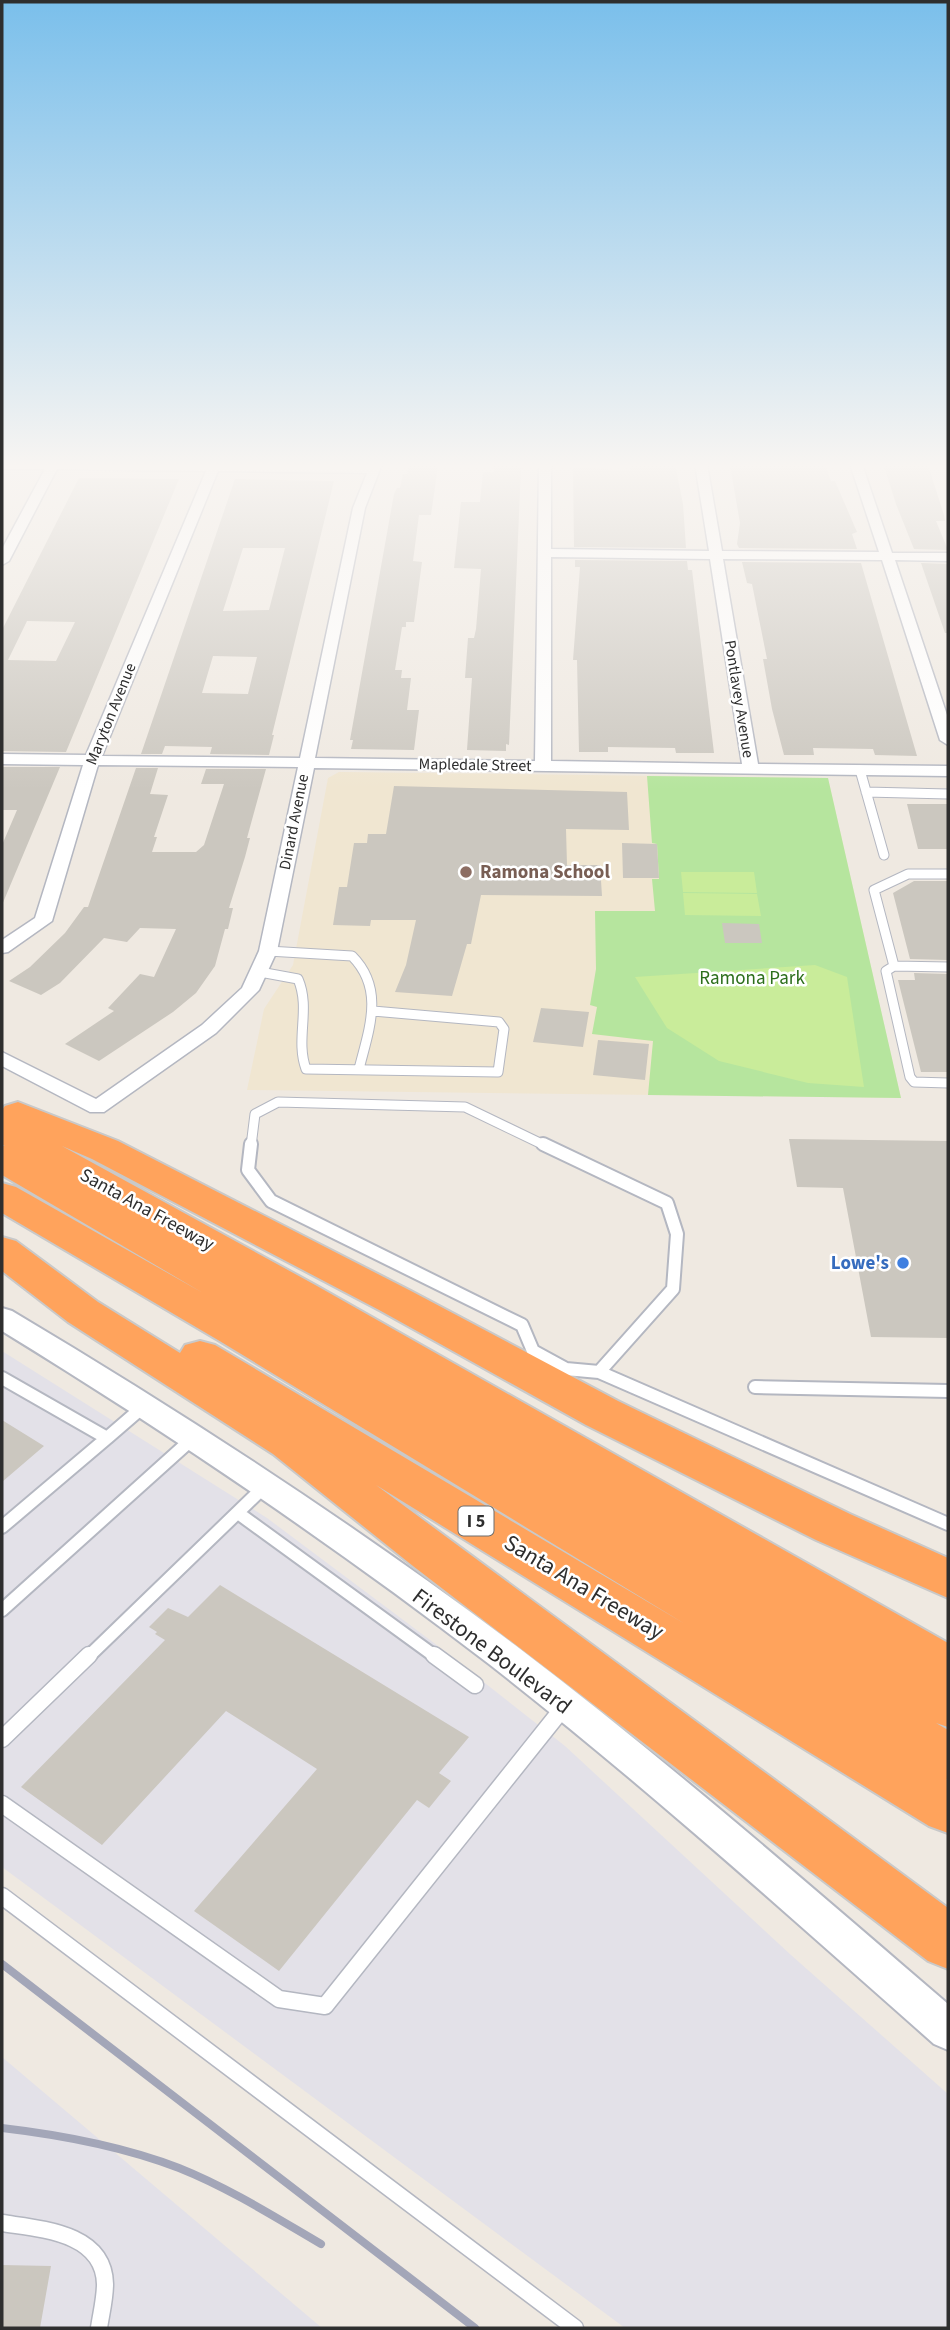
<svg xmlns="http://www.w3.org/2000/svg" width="950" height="2330" font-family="'Source Sans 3',sans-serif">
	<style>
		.industrial { fill: #e3e1e8 }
		.education { fill: #f0e6d1 }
		.green { fill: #b6e59e }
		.pitch { fill: #c9ec9a }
		.building { fill: #cbc7bf; fill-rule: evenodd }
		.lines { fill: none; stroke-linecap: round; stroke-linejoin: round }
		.service-far2-casing { stroke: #b4b7c1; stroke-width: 11 }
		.service-far1-casing { stroke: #b4b7c1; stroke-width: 16 }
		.service-casing { stroke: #b4b7c1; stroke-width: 19 }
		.minor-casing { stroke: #b4b7c1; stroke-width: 3 }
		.tertiary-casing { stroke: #b4b7c1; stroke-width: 4 }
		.motorway-casing { stroke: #c9c9c9; stroke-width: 4 }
		.service-far2 { stroke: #fff; stroke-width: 9 }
		.service-far1 { stroke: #fff; stroke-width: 12 }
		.service { stroke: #fff; stroke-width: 16 }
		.minor { fill: #fff; fill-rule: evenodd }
		.tertiary { fill: #fff; fill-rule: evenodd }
		.motorway { fill: #ffa35c; fill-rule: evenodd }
		.rail { stroke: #a3a6b8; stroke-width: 8 }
		.education-dot { fill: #8d6e63; stroke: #fff; stroke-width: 2.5 }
		.shop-dot { fill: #3f7fe0; stroke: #fff; stroke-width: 2.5 }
		.labels { text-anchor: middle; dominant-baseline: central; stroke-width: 5; stroke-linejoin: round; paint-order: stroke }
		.far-street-label { font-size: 16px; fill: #2e2e2e; stroke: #fff }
		.shield { fill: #fff; stroke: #6d6d6d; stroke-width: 2 }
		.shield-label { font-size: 18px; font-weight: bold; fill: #2e2e2e }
		.education-label { font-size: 19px; font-weight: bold; fill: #785e54; stroke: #fff; text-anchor: start }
		.park-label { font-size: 19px; fill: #2c6e1b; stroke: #fff }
		.street-label { font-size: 19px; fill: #2e2e2e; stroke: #fff }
		.shop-label { font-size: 19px; font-weight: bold; fill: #366cbe; stroke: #fff; text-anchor: end }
		.near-street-label { font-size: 23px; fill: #2e2e2e; stroke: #fff }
	</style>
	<rect width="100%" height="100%" fill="#efe9e1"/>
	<path class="industrial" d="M2 1351 267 1518 434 1643 565 1746 791 1955 948 2094V2328H625L2 1867Z
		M2 2057 322 2328H2Z"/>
	<path class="education" d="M339 772 828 778 901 1098 247 1090 264 1009 293 965 328 778Z"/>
	<path class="green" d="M647 776 828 778 901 1098 648 1095 653 1041 592 1034 597 1007 590 1005 596 969 595 911H655L652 879H659L657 844 652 843Z"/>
	<path class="pitch" d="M681 872H754L757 893 683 892Z
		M683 893 757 894 761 916 685 915Z
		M815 965 847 977 864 1087 808 1083 719 1061 667 1028 635 977Z"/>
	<path class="building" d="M409 464 438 466 431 515H419L413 561 422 562 414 622H406V627H402L395 670H402L401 678H411L407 710H419L414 750 351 749 353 740H350L394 494 397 488H400L403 474H407Z
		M494 464H517V468H521L509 745 506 744V751L467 750 472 678H465L468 638H474L476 629 481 569 454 568 461 502H480L483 472H494Z
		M629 464H675L683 504 686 548 574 547 573 468 630 470Z
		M825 464 831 481H835L857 532 852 534 857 549 739 548 737 544 740 523 730 465Z
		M887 465H928L944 515 945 521H936L948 550 914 549 896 504 884 466Z
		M79 478 179 479 66 752 2 751V630ZM27 621 75 622 56 661 8 660Z
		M235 479 334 481 272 735H274L269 755 210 754 212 747 165 746 162 754H141ZM243 548H285L269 610 223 611ZM213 656 257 657 248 694 202 693Z
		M575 560 687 561 688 570H692L714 753H676L675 748 608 747V752H579L577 660H573L580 567H575Z
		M742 562 861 563 917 756 875 755 873 749 813 748 814 755H784L772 709 763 659H767L752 584 747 583Z
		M921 563 948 564V633H945Z
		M2 767H60L2 905V845L17 810H2Z
		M136 768H158L150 794 168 795 154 837H157L152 852H196L204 845 224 784H201L206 769H266L247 838H250L245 857 229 908H233L228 929H225L215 966 196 993 173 1012 99 1061 65 1044 114 1011 108 1008 140 974 154 977 176 929 140 928 127 942 104 938 60 983 41 995 9 981 30 967 65 933 84 907H88Z
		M394 786 627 792 629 830 566 829 567 865H600L602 896 481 895 471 944H467L452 996 395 992 406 965 416 920H371L370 926 333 925 339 887H347L354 843H367L368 834H386Z
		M907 804H948V849H918Z
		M622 843 657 844 659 878H623Z
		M914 881H948V960L910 959 893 893Z
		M722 923 759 924 762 943H725Z
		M914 973 948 974V1072H921L898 980H915Z
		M541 1008 589 1012 583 1047 533 1042Z
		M598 1040 649 1044 645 1080 593 1075Z
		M789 1139 948 1141V1338L871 1337 843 1188 797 1187Z
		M2 1420 44 1446 2 1482Z
		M220 1585 469 1737 439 1773 451 1781 429 1808 417 1800 279 1971 194 1911 317 1769 226 1711 102 1845 21 1787 165 1640 155 1634 157 1632 149 1627 168 1608 188 1617Z
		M2 2265 51 2266 40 2328H2Z"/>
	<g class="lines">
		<defs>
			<path id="service-far2" d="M860 770 884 855
				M866 792 948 794
				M268 951 352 956C385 989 369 1029 359 1069
				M894 966 874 890 908 874H948
				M948 967 894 966 886 971 910 1077 914 1082 948 1083
				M260 972 298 979C311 1009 295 1039 306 1069L498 1072 504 1029 499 1022 373 1011
				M251 1146 255 1114 278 1102 465 1107 546 1146"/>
			<path id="service-far1" d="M251 1144 248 1170 271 1201 522 1325 533 1351 566 1369 599 1372
				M543 1144 667 1203 677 1234 673 1289 599 1372
				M599 1372 948 1524
				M2 1378 107 1438 2 1527
				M755 1387 948 1391
				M107 1438 144 1406
				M238 1513 436 1657
				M2 1610 192 1439
				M88 1657 265 1486"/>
			<path id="service" d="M434 1655 475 1685
				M2 1739 89 1655
				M2 1804 279 1999 325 2006 563 1708
				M2 1896 575 2328
				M2 2223C40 2229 104 2232 105 2284 105 2299 101 2314 99 2328"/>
			<path id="minor" d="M2 464H382L365 508 315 758 535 761 539 464H551V549L709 551 695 464H707L722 551 879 552 850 464H862L892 553H948V561L895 560 948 718V745L940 740 882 560 723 559 758 764 948 766V776L314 768 277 951 259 990 216 1033 104 1112H90L2 1066V1052L96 1099 202 1025 242 988 259 951 298 767 98 765 52 921 8 952 2 953V940L35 918 83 765 2 764V754L86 755 206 471 57 469 9 561 2 565V549L45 469H2ZM218 471 367 473 353 508 300 758 102 756ZM551 557 710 559 742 764 551 761Z"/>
			<path id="tertiary" d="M2 1308 12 1311C185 1414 354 1524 515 1645 664 1758 806 1882 948 2004V2050L934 2044C788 1915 643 1784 489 1664 333 1544 170 1434 2 1331Z"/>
			<path id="motorway" d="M18 1102 118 1141 411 1291 618 1401 850 1514 948 1558V1598L816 1540 586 1425 381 1311 92 1159 62 1146 317 1286 948 1643V1727L936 1723 948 1730V1780L946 1779 948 1781V1833L929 1826 376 1485 948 1908V1969L928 1961 413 1566 273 1454 68 1322 2 1271V1237L16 1241 98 1302 180 1353 185 1345 200 1341 215 1345 685 1624 218 1340 2 1213V1183L16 1187 203 1293 2 1175V1146H5L2 1145V1110L5 1106Z"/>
		</defs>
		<use href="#service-far2" class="service-far2-casing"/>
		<use href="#service-far1" class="service-far1-casing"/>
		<use href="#service" class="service-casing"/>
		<use href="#minor" class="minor-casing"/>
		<use href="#tertiary" class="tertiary-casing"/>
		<use href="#motorway" class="motorway-casing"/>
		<use href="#service-far2" class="service-far2"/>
		<use href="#service-far1" class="service-far1"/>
		<use href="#service" class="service"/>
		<use href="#minor" class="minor"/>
		<use href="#tertiary" class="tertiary"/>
		<use href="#motorway" class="motorway"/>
		<path class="rail" d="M2 1964 475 2328
			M2 2128C62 2135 122 2146 179 2168 229 2188 275 2217 321 2244"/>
	</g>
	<linearGradient id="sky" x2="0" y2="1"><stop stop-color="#7abfeb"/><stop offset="0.59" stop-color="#f8f5f2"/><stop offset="1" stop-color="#f8f5f2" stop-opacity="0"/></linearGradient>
	<rect width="950" height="790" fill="url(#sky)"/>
	<circle class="education-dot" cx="466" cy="872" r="7"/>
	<circle class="shop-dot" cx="903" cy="1263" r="7"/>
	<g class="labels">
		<g class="far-street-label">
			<text transform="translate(739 699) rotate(81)">Pontlavey Avenue</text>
			<text transform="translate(111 714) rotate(-68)">Maryton Avenue</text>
			<text transform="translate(475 765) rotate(1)">Mapledale Street</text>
			<text transform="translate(294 822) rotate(-79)">Dinard Avenue</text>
		</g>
		<rect class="shield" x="458.5" y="1506.5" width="35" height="29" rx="5"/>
		<g class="shield-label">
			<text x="476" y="1521">I 5</text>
		</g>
		<g class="education-label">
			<text x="480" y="872">Ramona School</text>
		</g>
		<g class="park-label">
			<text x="752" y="978">Ramona Park</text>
		</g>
		<g class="street-label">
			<text transform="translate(147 1210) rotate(29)">Santa Ana Freeway</text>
		</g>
		<g class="shop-label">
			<text x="889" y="1263">Lowe's</text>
		</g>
		<g class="near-street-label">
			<text transform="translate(584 1587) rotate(31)">Santa Ana Freeway</text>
			<text transform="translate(492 1651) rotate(37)">Firestone Boulevard</text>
		</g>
	</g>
	<rect width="950" height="2330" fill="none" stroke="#2e2e2e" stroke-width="7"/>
</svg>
